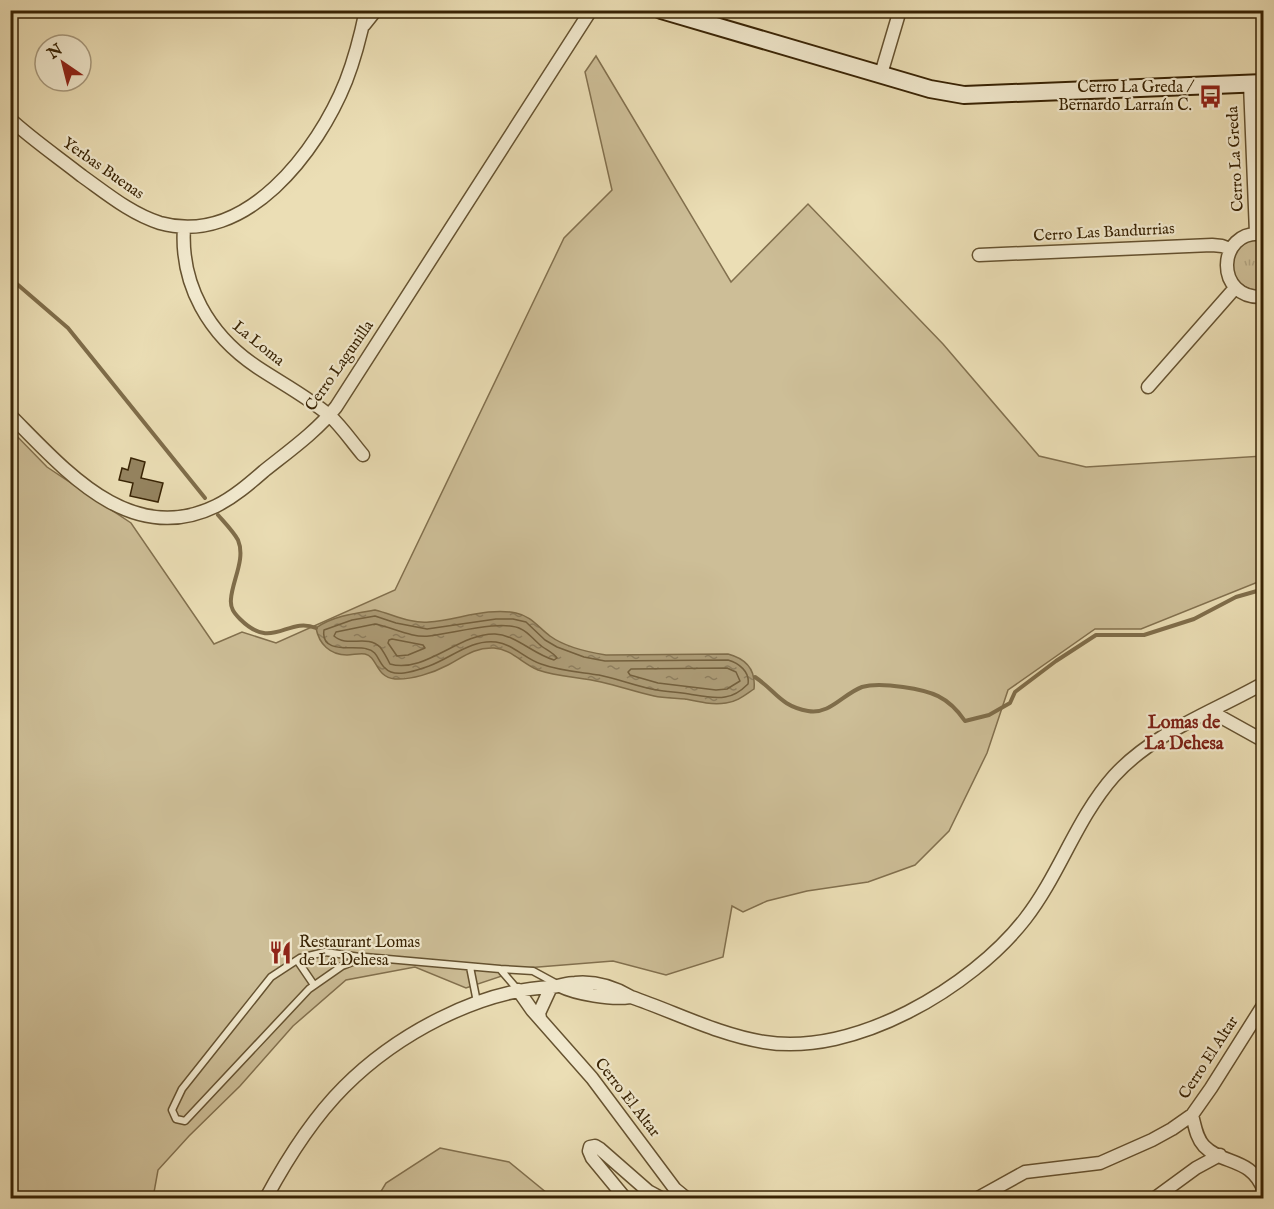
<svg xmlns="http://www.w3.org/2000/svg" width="1274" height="1209" font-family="'IM FELL English',serif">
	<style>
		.green { fill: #cdbe97; stroke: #82704e; stroke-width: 1.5 }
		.park { fill: url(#park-tufts); stroke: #82704e; stroke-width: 1.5 }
		.water { fill: url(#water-ripples); stroke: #7f6d4a; stroke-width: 1.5 }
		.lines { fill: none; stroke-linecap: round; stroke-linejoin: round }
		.shore { stroke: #73603e; stroke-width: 1.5 }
		.stream { stroke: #7f6d4a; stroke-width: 4 }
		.building { fill: #958460; stroke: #382304; stroke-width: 1.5 }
		.service-casing { stroke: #655230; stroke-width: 9 }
		.minor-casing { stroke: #655230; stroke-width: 15 }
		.secondary-casing { stroke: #382304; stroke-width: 20 }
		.service { stroke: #f2eacf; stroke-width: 6 }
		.minor { stroke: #f2eacf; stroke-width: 12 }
		.secondary { stroke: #f2eacf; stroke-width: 16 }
		.labels { text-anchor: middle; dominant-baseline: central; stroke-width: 4.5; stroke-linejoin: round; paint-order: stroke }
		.poi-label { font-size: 16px; fill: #382304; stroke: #f2eacf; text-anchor: end }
		.street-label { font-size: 16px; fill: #382304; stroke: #f2eacf }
		.neighbourhood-label { font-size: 18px; font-weight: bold; fill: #7a1f14; stroke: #f2eacf }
	</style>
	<defs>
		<pattern id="park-tufts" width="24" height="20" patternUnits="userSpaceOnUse" patternTransform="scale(1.5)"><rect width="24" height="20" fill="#cdbe97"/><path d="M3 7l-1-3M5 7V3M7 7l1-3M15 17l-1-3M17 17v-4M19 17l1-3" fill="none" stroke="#b1a380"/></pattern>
		<pattern id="water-ripples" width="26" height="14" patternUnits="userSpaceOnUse" patternTransform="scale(1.5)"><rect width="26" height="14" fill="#ae9e79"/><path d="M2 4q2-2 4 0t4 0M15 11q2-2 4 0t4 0" fill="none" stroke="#8f8061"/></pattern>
	</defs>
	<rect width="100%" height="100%" fill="#ebdeb5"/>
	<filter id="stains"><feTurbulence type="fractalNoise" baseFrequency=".00333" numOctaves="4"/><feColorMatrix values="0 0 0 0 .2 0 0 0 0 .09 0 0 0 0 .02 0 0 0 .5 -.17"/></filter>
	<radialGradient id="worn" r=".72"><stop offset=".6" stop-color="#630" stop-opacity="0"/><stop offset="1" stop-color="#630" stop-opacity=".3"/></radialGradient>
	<path class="green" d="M596 56 731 282 808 204 943 344 1039 456 1086 467 1263 456V580L1141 629H1095L1008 690 987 753 949 831 915 865 868 882 807 891 767 901 743 912 732 906 723 957 666 975 613 961 526 968 466 988 415 967 346 980 293 1026 240 1086 189 1136 158 1170 153 1198H11V430L47 467 131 523 214 644 242 632 276 643 395 590 564 238 612 190 585 72Z
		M440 1148 509 1162 553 1198H377L386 1183Z"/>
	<path class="park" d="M1254 239 1263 240 1262 290C1227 291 1221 250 1254 239Z"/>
	<path class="water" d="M375 610C392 614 411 624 429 622 457 620 488 607 516 613 531 616 538 627 550 636 565 647 587 652 606 655L728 654C747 659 756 670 754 689 745 695 737 702 726 703 712 705 699 702 685 699 675 698 664 698 654 696 636 692 619 686 601 682 580 677 558 677 538 670 523 664 511 649 494 648 475 647 463 657 448 665 433 673 411 680 395 679 375 677 378 657 365 654 359 653 353 655 347 655 330 655 319 644 316 628 332 616 356 613 375 610Z"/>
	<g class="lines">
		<path class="shore" d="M375 616 396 623 427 629 496 619H513L526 622 545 640 557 647 584 657 605 661 728 660C739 663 750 672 748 684 742 690 734 696 725 697 713 699 701 696 689 694 678 692 667 692 657 690 638 687 619 679 599 675 580 672 560 671 541 664 525 659 513 644 496 642 471 639 451 658 429 666 417 670 395 679 385 668 378 662 378 651 367 649 355 645 320 655 324 630L352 620Z
			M375 624C392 627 411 638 429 636 452 634 501 619 521 629 528 632 533 639 539 644 544 649 553 652 557 658L554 660C533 654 516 635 495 634 459 633 425 674 390 664 387 658 384 652 380 647 367 634 347 648 334 636L336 632Z
			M392 639 423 645 425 648 408 655 397 656 388 643 389 640Z
			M727 668 736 672 740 681 727 689 716 690 658 683 630 675 628 672 631 669Z"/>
		<path class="stream" d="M10 278 68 328 205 498
			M218 515C224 522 233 531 238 540 246 559 232 581 231 599 230 608 234 613 240 619 273 652 287 616 316 628
			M755 677C776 691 780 706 808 711 830 715 843 694 862 687 875 683 890 685 903 687 931 691 948 696 965 721L989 715 1010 703 1015 692 1056 661 1096 635H1144L1194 619 1236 597 1264 589"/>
	</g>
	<path class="building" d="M131 458 145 462 141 478 163 483 158 502 130 496 133 483 119 480 122 468 128 470Z"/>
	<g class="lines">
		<defs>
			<path id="service" d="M367 958 325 952 300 958 271 977 182 1089 172 1110 176 1119 185 1121 309 989 342 966 365 957 500 969 518 990
				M297 960 314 985
				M470 967 477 1002
				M500 969 533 971 557 984"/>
			<path id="minor" d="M364 25 376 10
				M881 74 900 10
				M1250 84 1256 233
				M10 119C33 140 58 157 82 176 106 193 131 214 160 223 246 247 318 151 346 81 355 58 361 34 366 10
				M184 227C180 285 209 335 257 367 281 383 308 397 330 416 342 427 352 442 363 455
				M1262 234C1217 229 1213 300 1264 297
				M979 255 1212 245 1222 246 1230 249
				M1148 387 1235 288
				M10 415C65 470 130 548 216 506 234 497 249 484 264 471 289 451 316 432 336 407L591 10
				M1210 711 1264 741
				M560 986C576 994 612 1000 630 997
				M518 990 532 1010 592 1078 675 1189 686 1198
				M540 1018 539 1013 551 987
				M1192 1115C1195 1126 1196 1137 1204 1146 1222 1165 1252 1157 1264 1191
				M266 1198C287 1159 312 1119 344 1087 396 1035 478 990 552 987 560 986 567 983 575 983 595 981 614 987 631 997 675 1012 719 1035 764 1042 854 1057 971 988 1025 919 1060 874 1076 819 1114 776 1154 732 1213 712 1264 683
				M625 1198 592 1158 589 1151 590 1147 595 1146 600 1149 648 1191 661 1198
				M978 1198 1025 1172 1100 1163 1152 1140 1172 1129 1192 1115 1211 1088 1264 1004
				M1155 1198 1196 1168 1220 1155"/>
			<path id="secondary" d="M661 10 930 89 964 95 1264 83"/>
		</defs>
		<use href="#service" class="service-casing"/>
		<use href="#minor" class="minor-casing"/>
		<use href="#secondary" class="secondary-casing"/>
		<use href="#service" class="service"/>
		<use href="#minor" class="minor"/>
		<use href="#secondary" class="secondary"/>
	</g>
	<defs>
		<symbol id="bus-bare" viewBox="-9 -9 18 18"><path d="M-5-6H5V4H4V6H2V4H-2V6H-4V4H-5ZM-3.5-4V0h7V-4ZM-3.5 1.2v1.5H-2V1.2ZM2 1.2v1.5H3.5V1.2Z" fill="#8f2418" stroke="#f2eacf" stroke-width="2.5" paint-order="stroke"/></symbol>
		<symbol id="restaurant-bare" viewBox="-9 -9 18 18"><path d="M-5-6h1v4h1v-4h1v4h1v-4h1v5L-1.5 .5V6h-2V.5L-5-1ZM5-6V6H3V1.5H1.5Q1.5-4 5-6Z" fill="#8f2418" stroke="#f2eacf" stroke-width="2.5" paint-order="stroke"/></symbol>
	</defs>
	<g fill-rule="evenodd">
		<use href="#bus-bare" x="1194" y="80" width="33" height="33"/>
		<use href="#restaurant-bare" x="264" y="936" width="33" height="33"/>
	</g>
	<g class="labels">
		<g class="poi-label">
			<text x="1192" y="88">Cerro La Greda /<tspan x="1192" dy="18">Bernardo Larraín C.</tspan></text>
			<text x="299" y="943" text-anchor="start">Restaurant Lomas<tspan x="299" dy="18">de La Dehesa</tspan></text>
		</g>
		<g class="street-label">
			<text transform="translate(1236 159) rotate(-93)">Cerro La Greda</text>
			<text transform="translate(103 169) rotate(35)">Yerbas Buenas</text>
			<text transform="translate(1104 233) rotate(-3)">Cerro Las Bandurrias</text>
			<text transform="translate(258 344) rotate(39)">La Loma</text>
			<text transform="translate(340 366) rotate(-55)">Cerro Lagunilla</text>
			<text transform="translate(1209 1058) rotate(-57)">Cerro El Altar</text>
			<text transform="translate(627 1098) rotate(52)">Cerro El Altar</text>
		</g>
		<g class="neighbourhood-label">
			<text x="1184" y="723">Lomas de<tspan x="1184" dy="21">La Dehesa</tspan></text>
		</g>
	</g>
	<rect width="1274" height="1209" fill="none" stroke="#ebdeb5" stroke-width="36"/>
	<rect x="12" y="12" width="1250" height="1185" fill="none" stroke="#382304" stroke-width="3"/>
	<rect x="18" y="18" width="1238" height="1173" fill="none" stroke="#382304" stroke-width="1.5"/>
	<g transform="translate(63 63) rotate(325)"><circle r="28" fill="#f2eacf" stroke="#a89a7e" stroke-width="1.5"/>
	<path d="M0-4.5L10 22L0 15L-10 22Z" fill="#8f2418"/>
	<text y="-9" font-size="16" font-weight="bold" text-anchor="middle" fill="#382304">N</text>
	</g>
	<rect width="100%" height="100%" filter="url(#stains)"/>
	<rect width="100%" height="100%" fill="url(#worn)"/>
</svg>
